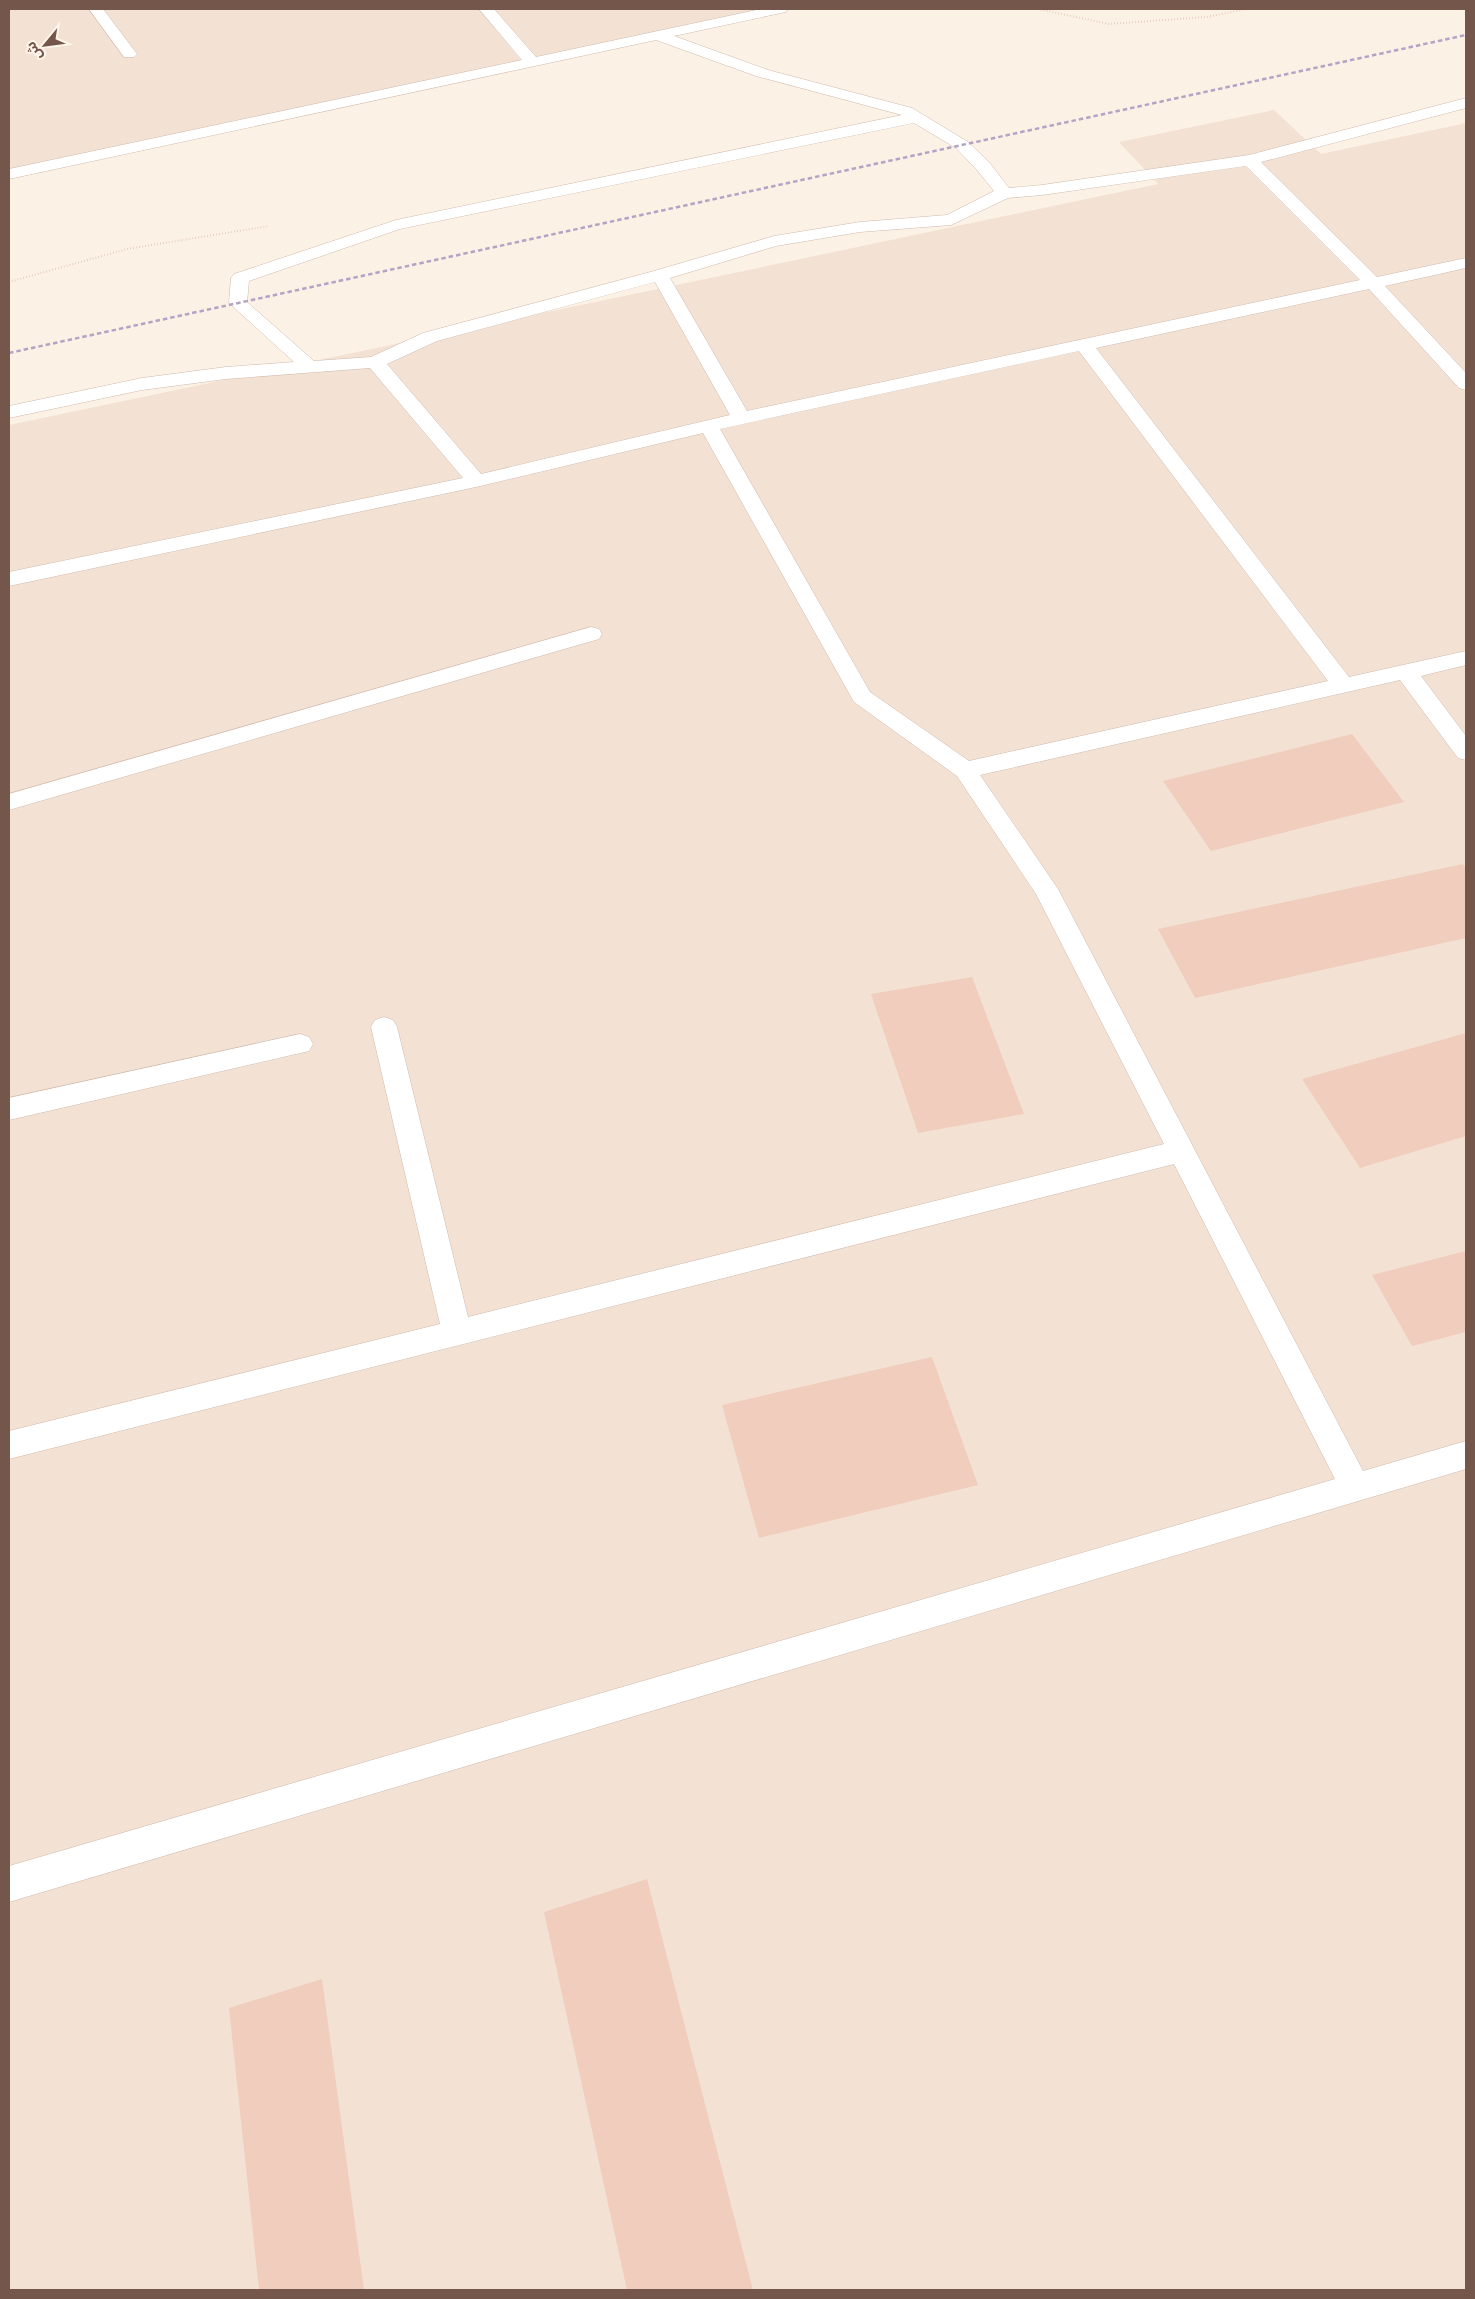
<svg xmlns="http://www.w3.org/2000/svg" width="1475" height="2299" font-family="'Noto Sans','Noto Sans Arabic',sans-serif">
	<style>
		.residential { fill: #f3e2d3 }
		.building { fill: #f0cdbd }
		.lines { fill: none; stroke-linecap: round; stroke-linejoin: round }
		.lane-casing { stroke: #cfbaae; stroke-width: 1 }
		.street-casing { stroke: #cfbaae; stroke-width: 1 }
		.path { stroke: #d5b1a0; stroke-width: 2; stroke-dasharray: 0.5 2.5; stroke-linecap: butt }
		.lane { fill: #fff; fill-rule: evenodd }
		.street { fill: #fff; fill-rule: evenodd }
		.rail { stroke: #b3a3c5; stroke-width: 2.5; stroke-dasharray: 4.5 3; stroke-linecap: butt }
	</style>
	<rect width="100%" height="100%" fill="#fcf1e5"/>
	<path class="residential" d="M9 9H770L9 174Z
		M1274 110 1321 154 1466 123V2290H9V425L1158 184 1119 142Z"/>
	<path class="building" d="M1352 734 1404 802 1211 851 1163 781Z
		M1463 864 1466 869V938L1195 998 1158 929Z
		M972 977 1024 1114 918 1133 871 994Z
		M1466 1033V1136L1360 1168 1302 1079Z
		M1466 1251V1332L1412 1346 1372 1275Z
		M932 1357 978 1485 759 1538 722 1405Z
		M647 1879 753 2290H627L544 1912Z
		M322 1979 364 2290H259L229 2008Z"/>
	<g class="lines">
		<defs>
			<path id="lane" d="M591 627 599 629 602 634 599 639 9 810V794Z"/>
			<path id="street" d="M89 9H103L137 54 134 57H124Z
				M479 9H494L536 57 761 9H788L786 12 781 13 674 36 768 70 912 108 968 142 989 162 1009 188 1042 185 1249 155 1466 98V108L1261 162 1377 277 1466 258V268L1385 286 1466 373V390L1459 388 1369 289 1096 348 1349 677 1466 651V665L1421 676 1466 736V760L1458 758 1400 680 980 775 1058 889 1363 1471 1466 1441V1469L9 1902V1866L1335 1479 1174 1164 9 1459V1431L440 1324 371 1027 375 1020 384 1017 393 1020 397 1027 468 1317 1164 1144 1036 894 957 776 854 702 703 433 476 487 9 586V572L463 478 370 368 226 379 142 390 9 418V406L142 378 226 367 294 362 229 303 231 278 234 274 396 220 902 115 756 76 656 40 9 179V169L522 60ZM914 123 956 148 977 170 994 191 947 215 860 222 774 236 654 271 423 333 371 357 314 361 247 302 249 281 400 229ZM1246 166 1360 280 747 411 670 278 776 246 860 232 951 225 1008 198 1042 195ZM655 282 730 415 481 474 387 364 437 341ZM1079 351 1328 681 969 761 870 692 720 429Z
				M300 1034 309 1037 313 1044 309 1051 9 1120V1098Z"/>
		</defs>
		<use href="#lane" class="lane-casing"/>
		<use href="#street" class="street-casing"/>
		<path class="path" d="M1038 9 1109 24 1206 17 1247 9
			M9 282 127 249 269 226"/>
		<use href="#lane" class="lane"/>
		<use href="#street" class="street"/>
		<path class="rail" d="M9 353 1466 35"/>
	</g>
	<rect width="1475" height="2299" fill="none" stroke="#74564b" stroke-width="20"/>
	<g transform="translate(45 45) rotate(241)" stroke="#fff5eb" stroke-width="4" paint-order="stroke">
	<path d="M0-4L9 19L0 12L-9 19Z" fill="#74564b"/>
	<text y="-8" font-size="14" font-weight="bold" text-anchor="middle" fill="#74564b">ش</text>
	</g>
</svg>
